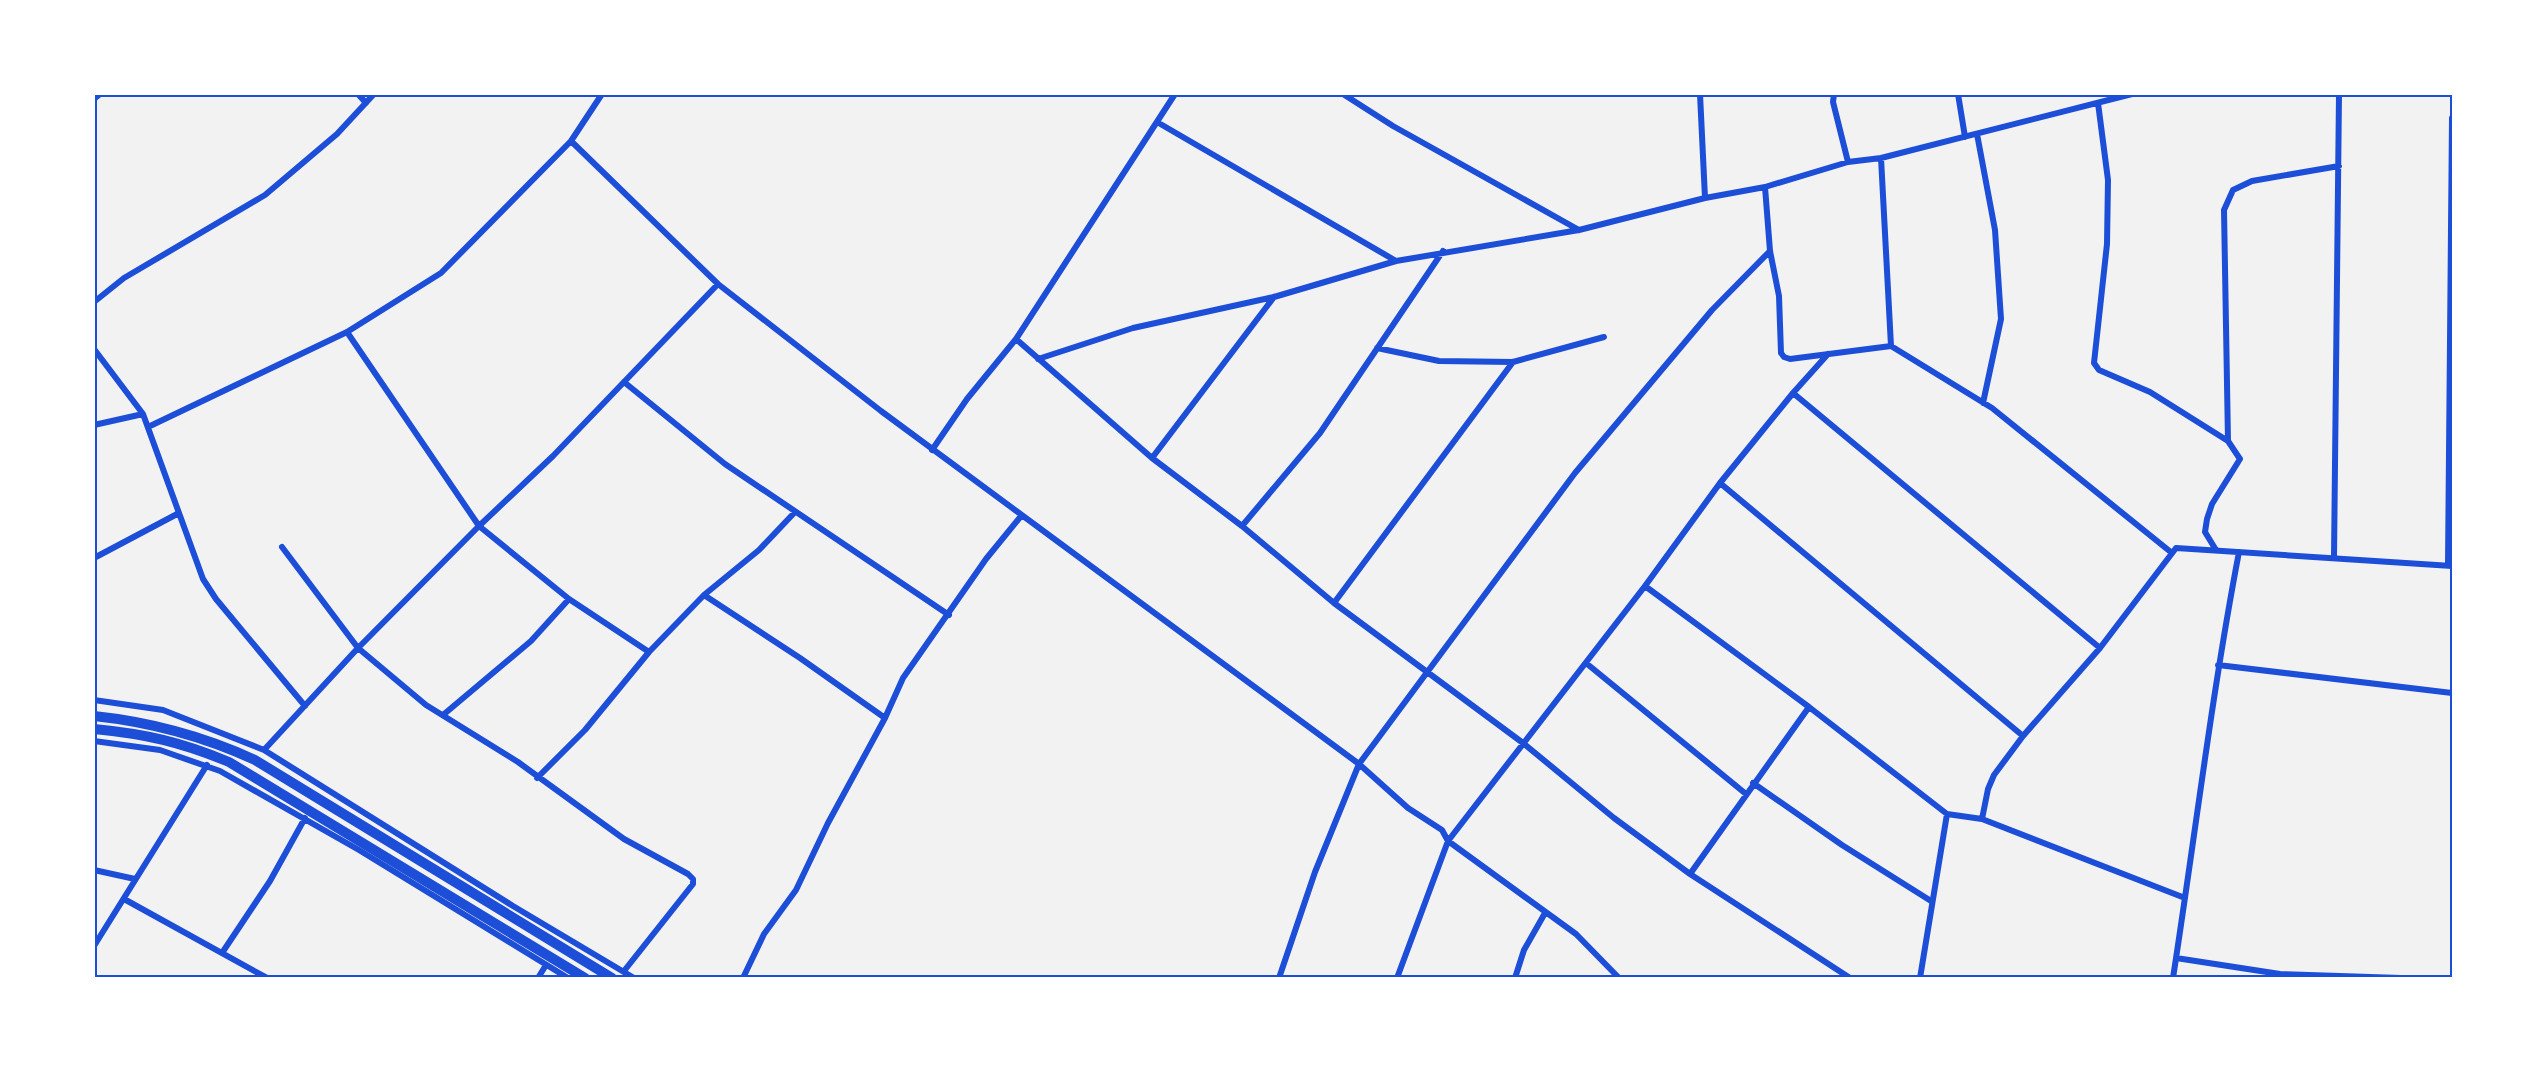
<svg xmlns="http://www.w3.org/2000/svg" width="2547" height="1072" font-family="Merriweather,serif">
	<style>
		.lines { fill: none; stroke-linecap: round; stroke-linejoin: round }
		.minor { stroke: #1d4ed8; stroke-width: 6 }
		.trunk { stroke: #1d4ed8; stroke-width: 10 }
		.neatline { fill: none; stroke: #1d4ed8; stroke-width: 2 }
	</style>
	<rect width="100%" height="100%" fill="#f2f2f2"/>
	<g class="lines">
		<path class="minor" d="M358 94 366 103
			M1343 94 1393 126 1579 230
			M1700 94 1705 198
			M1834 94 1833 102 1848 162
			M1958 94 1965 137
			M94 99 100 94
			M2098 103 2108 180 2107 244 2094 363 2099 370 2150 392 2228 441 2240 459 2212 504 2207 519 2205 532 2216 550
			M1157 122 1396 261
			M1977 134 1995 230 2001 319 1983 403
			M571 141 718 284 881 411 1359 764 1408 808 1442 830 1448 841 1576 934 1619 978
			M1881 158 1891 346 1992 408 2172 553
			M1765 187 1770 251 1779 296 1781 353 1784 357 1790 359 1891 346
			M94 302 124 278 265 195 337 134 374 94
			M347 332 479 526 569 599 649 652
			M1016 339 1152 458 1242 526 1334 603 1523 743 1614 818 1690 874 1850 978
			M1377 348 1439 361 1513 362 1604 337
			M94 349 143 414 203 579 216 599 305 706
			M1828 354 1793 393 2100 648
			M1038 359 1133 328 1274 297 1396 261 1579 230 1705 198 1765 187 1848 162 1881 158 2132 94
			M624 382 725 464 949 615
			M1793 393 1720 483 1645 586 1809 707 1947 814 1982 819 2185 898
			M94 425 143 414
			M148 427 347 332 441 273 571 141 602 94
			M2228 441 2224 210 2233 190 2252 181 2339 166
			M932 450 967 399 1016 339 1175 94
			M1152 458 1274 297
			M1720 483 2023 736
			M1242 526 1320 433 1443 251
			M282 547 358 648 426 705 518 762 624 839 688 874 693 879V884L624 971
			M94 558 179 513
			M2334 558 2339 94
			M2448 565 2452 118
			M704 595 800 658 885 718
			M1334 603 1513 362
			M1586 663 1746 794
			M2218 665 2452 693
			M94 700 163 710 264 750 513 906 634 978
			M443 715 531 641 569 599
			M94 741 160 750 220 771 359 850 568 978
			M264 750 358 648 479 526 553 456 718 284
			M537 778 585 730 649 652 704 595 759 550 795 512
			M1753 783 1842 845 1931 901
			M1982 819 1988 789 1994 775 2023 736 2100 648 2176 548 2452 566
			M94 870 135 879
			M1690 874 1809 707
			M124 899 267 978
			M94 946 207 765
			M222 953 270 881 305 818
			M2176 958 2280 974 2401 978
			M538 978 546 965
			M743 978 764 934 796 890 828 823 885 718 903 678 986 559 1021 516
			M1279 978 1315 872 1359 764 1575 473 1712 310 1770 251
			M1397 978 1448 841 1645 586
			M1515 978 1524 950 1545 913
			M1920 978 1947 814
			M2173 978C2195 836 2212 693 2239 552"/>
		<path class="trunk" d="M94 716C151 722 203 736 255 760L612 978
			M94 729C146 734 181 742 229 762L585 978"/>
	</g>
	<rect width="2547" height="1072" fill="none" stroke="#ffffff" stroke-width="192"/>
	<rect x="96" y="96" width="2355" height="880" class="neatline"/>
</svg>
